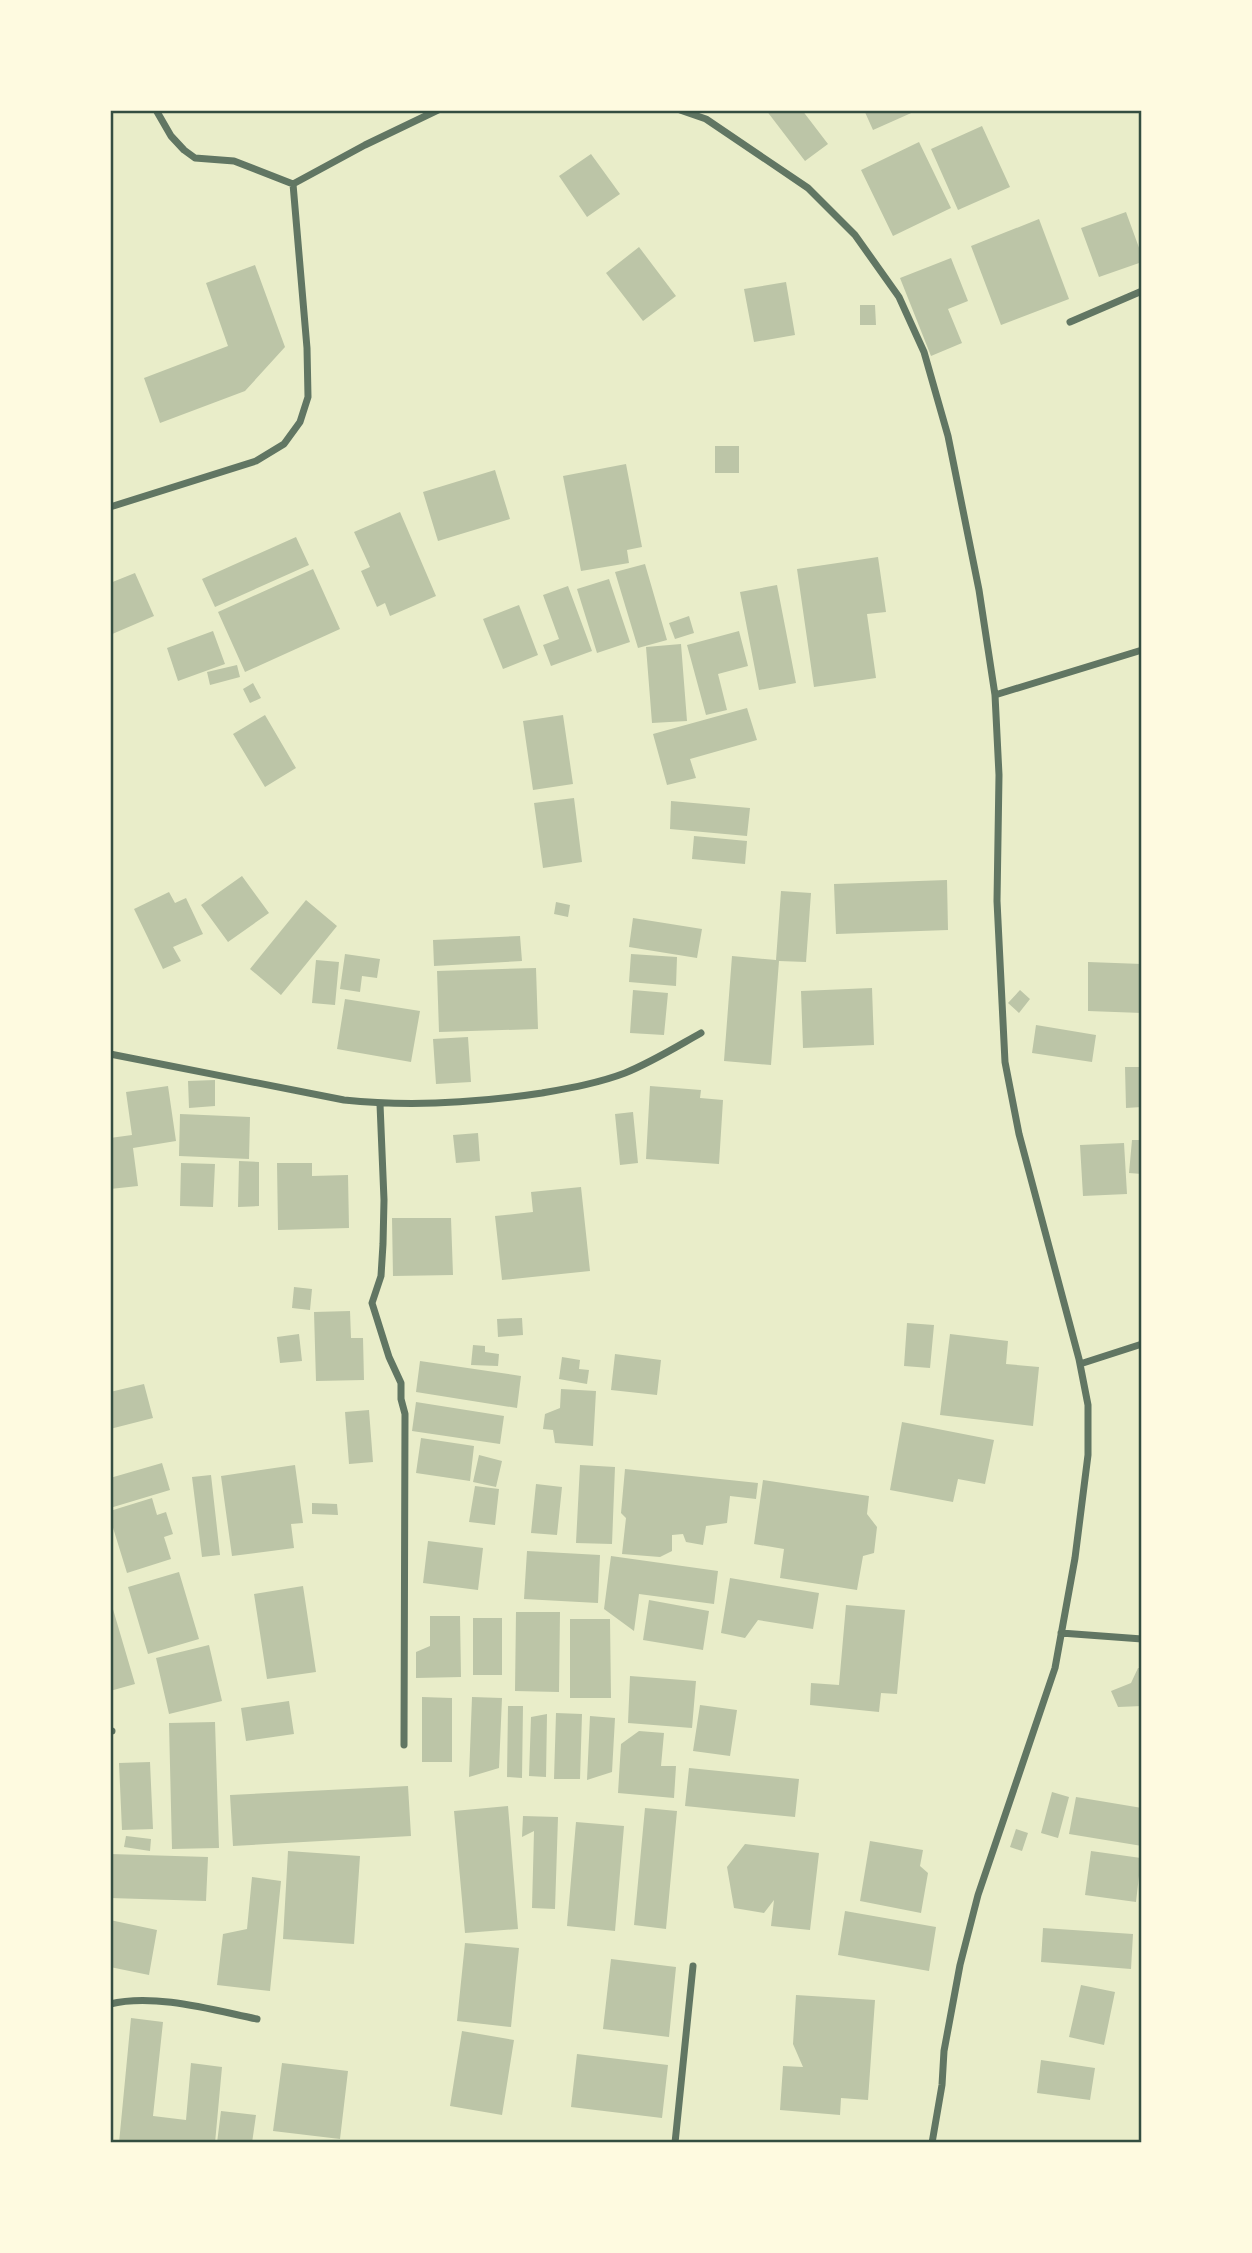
<svg xmlns="http://www.w3.org/2000/svg" width="1252" height="2253" font-family="Montserrat,sans-serif">
	<style>
		.building { fill: #bcc5a7 }
		.lines { fill: none; stroke-linecap: round; stroke-linejoin: round }
		.minor { stroke: #617663; stroke-width: 7 }
		.neatline { fill: none; stroke: #344e41; stroke-width: 2.5 }
	</style>
	<rect width="100%" height="100%" fill="#e9edc9"/>
	<path class="building" d="M766 110H802L828 144 805 161Z
		M864 110H918L873 130Z
		M982 126 1010 187 958 210 931 149Z
		M919 142 951 208 893 236 861 170Z
		M591 154 620 194 587 217 559 176Z
		M1126 212 1142 256V262L1099 277 1081 228Z
		M1039 219 1069 299 1001 325 971 246Z
		M639 247 676 296 643 321 606 273Z
		M951 258 968 301 948 309 962 343 931 356 900 278Z
		M255 265 285 347 245 391 160 423 144 378 228 346 206 283Z
		M786 282 795 335 754 342 744 289Z
		M860 305H875L876 325H860Z
		M715 446H739V473H715Z
		M626 464 642 547 627 550 629 563 581 571 563 476Z
		M495 470 510 519 438 541 423 492Z
		M400 512 436 596 390 616 385 603 377 607 361 571 370 567 354 532Z
		M296 537 309 565 215 607 202 579Z
		M878 557 886 612 867 614 876 678 814 687 797 569Z
		M645 564 667 640 638 648 615 572Z
		M313 569 340 629 245 672 218 612Z
		M135 573 154 616 110 635V583Z
		M609 579 630 642 597 653 577 589Z
		M777 585 796 683 759 690 740 592Z
		M568 586 592 651 551 666 543 645 559 639 543 595Z
		M519 605 538 655 503 669 483 619Z
		M689 616 694 633 675 639 669 623Z
		M213 631 225 664 178 681 167 648Z
		M739 631 748 666 718 674 727 710 706 715 687 645Z
		M681 644 687 721 652 723 646 647Z
		M237 665 240 677 210 685 207 672Z
		M253 683 261 698 250 703 243 689Z
		M747 708 757 740 690 759 696 778 667 785 653 734Z
		M265 715 296 768 265 787 233 734Z
		M563 715 573 784 533 790 523 721Z
		M574 798 582 862 543 868 534 803Z
		M671 801 750 808 747 836 670 829Z
		M694 836 747 841 745 864 692 859Z
		M242 876 269 913 228 942 201 905Z
		M947 880 948 930 836 934 834 884Z
		M781 891 811 893 806 962 779 961 771 1065 724 1061 732 956 776 960Z
		M169 892 175 903 186 898 203 934 173 947 181 961 163 969 134 909Z
		M306 900 337 926 281 995 250 969Z
		M556 902 570 905 568 917 554 914Z
		M633 918 702 929 697 958 629 947Z
		M520 936 522 961 434 966 433 940Z
		M345 954 380 959 377 978 362 976 360 992 340 989Z
		M631 954 677 957 676 986 629 982Z
		M316 960 339 962 335 1005 312 1003Z
		M1088 962 1142 964V1013L1088 1011Z
		M536 968 538 1029 439 1032 437 971Z
		M872 988 874 1045 803 1048 801 991Z
		M633 990 668 993 664 1035 630 1033Z
		M1020 990 1030 999 1019 1013 1008 1003Z
		M345 999 420 1011 411 1062 337 1049Z
		M1036 1025 1096 1035 1092 1062 1032 1053Z
		M468 1037 471 1082 436 1084 433 1039Z
		M1125 1067H1142V1107L1126 1108Z
		M215 1080V1106L189 1108 188 1081Z
		M168 1086 176 1141 133 1148 138 1186 110 1189V1138L132 1135 126 1092Z
		M650 1086 701 1090 700 1098 723 1100 719 1164 646 1159Z
		M633 1112 638 1163 620 1165 615 1114Z
		M180 1114 250 1117 249 1159 179 1156Z
		M478 1133 480 1161 456 1163 453 1135Z
		M1132 1140H1142V1174L1129 1173Z
		M1124 1143 1127 1194 1083 1196 1080 1145Z
		M239 1161 259 1162V1206L238 1207Z
		M181 1163 215 1164 213 1207 180 1206Z
		M277 1163H312V1176L348 1175 349 1228 278 1230Z
		M581 1187 590 1271 502 1280 495 1216 533 1212 531 1192Z
		M392 1218H451L453 1275 393 1276Z
		M294 1287 312 1289 310 1310 292 1308Z
		M350 1311 351 1338H363L364 1380 316 1381 314 1312Z
		M522 1318 523 1335 498 1337 497 1319Z
		M907 1323 934 1325 930 1368 904 1366Z
		M299 1334 302 1361 280 1363 277 1337Z
		M950 1334 1008 1341 1006 1364 1039 1367 1033 1426 940 1415Z
		M473 1345 485 1346V1352L499 1354 498 1366 471 1365Z
		M615 1354 661 1360 657 1395 611 1390Z
		M562 1357 580 1360 579 1369 589 1370 587 1384 559 1379Z
		M420 1361 521 1376 517 1408 416 1392Z
		M144 1384 153 1418 110 1429V1392Z
		M561 1389 596 1391 593 1446 555 1443 553 1430 543 1429 545 1414 560 1408Z
		M416 1402 504 1416 500 1444 412 1431Z
		M369 1410 373 1462 349 1464 345 1412Z
		M902 1422 994 1440 985 1484 958 1479 953 1502 890 1490Z
		M421 1438 474 1446 470 1481 416 1473Z
		M479 1455 502 1461 496 1487 473 1482Z
		M162 1463 170 1490 110 1508V1478Z
		M295 1465 303 1523 291 1524 294 1548 232 1556 221 1476Z
		M580 1465 615 1467 612 1544 576 1543Z
		M625 1469 758 1483 756 1499 730 1496 727 1523 706 1526 703 1545 686 1542 683 1534 672 1535V1551L660 1557 622 1554 626 1518 621 1513Z
		M211 1475 220 1555 202 1557 192 1477Z
		M763 1480 869 1496 867 1514 877 1527 874 1553 863 1556 857 1590 780 1578 784 1549 754 1544Z
		M536 1484 562 1487 557 1535 531 1533Z
		M475 1486 499 1489 495 1525 469 1522Z
		M152 1498 157 1515 166 1512 173 1534 164 1537 171 1559 127 1573 110 1518V1511Z
		M312 1503 337 1504 338 1515 312 1514Z
		M428 1541 483 1548 478 1590 423 1583Z
		M527 1551 600 1555 598 1603 524 1599Z
		M611 1556 718 1571 714 1604 639 1594 634 1631 604 1609Z
		M179 1572 199 1639 148 1654 128 1587Z
		M730 1578 819 1593 813 1629 758 1620 745 1638 721 1633Z
		M303 1586 316 1672 267 1679 254 1594Z
		M110 1599 135 1684 110 1691Z
		M649 1600 709 1611 703 1650 643 1640Z
		M846 1605 905 1610 897 1694 881 1693 879 1712 810 1705 811 1683 839 1685Z
		M516 1612H560L559 1692 515 1691Z
		M430 1616H460L461 1677 416 1678V1652L430 1646Z
		M473 1618H502V1675H473Z
		M570 1619H610L611 1698H570Z
		M209 1645 222 1701 169 1714 156 1658Z
		M1138 1668H1142V1706L1118 1707 1111 1691 1131 1683Z
		M630 1676 696 1681 692 1728 628 1723Z
		M422 1697 452 1698V1762H422Z
		M472 1697 502 1698 499 1768 469 1777Z
		M289 1701 294 1734 246 1741 241 1708Z
		M700 1705 737 1710 730 1756 693 1751Z
		M508 1706H523L522 1778 507 1777Z
		M556 1713 582 1714 580 1779H554Z
		M547 1714 546 1777 529 1776 531 1717Z
		M590 1716 615 1718 612 1772 587 1780Z
		M215 1722 219 1848 172 1849 169 1723Z
		M639 1731 664 1733 661 1766H676L674 1798 618 1793 621 1744Z
		M150 1762 153 1829 122 1830 119 1763Z
		M689 1768 799 1779 795 1817 685 1806Z
		M408 1786 411 1836 233 1846 230 1795Z
		M1052 1792 1069 1797 1058 1838 1041 1833Z
		M1076 1797 1142 1808V1846L1069 1834Z
		M508 1806 518 1929 465 1933 454 1811Z
		M645 1808 677 1811 666 1929 634 1925Z
		M523 1816 558 1817 555 1909 532 1908 534 1831 522 1837Z
		M576 1822 624 1826 615 1931 567 1926Z
		M1016 1829 1028 1833 1022 1851 1010 1847Z
		M126 1836 151 1839 150 1851 124 1847Z
		M870 1841 923 1850 920 1866 928 1873 921 1913 860 1901Z
		M745 1844 819 1853 810 1930 771 1926 774 1900 764 1913 734 1908 727 1867Z
		M288 1851 360 1856 354 1944 283 1939Z
		M1091 1851 1141 1858 1136 1902 1085 1895Z
		M110 1854 208 1857 206 1901 110 1898Z
		M252 1877 281 1881 270 1991 217 1985 223 1934 247 1929Z
		M845 1911 936 1927 929 1971 838 1955Z
		M110 1920 157 1930 149 1975 110 1967Z
		M1043 1928 1133 1934 1131 1969 1041 1962Z
		M465 1943 519 1948 511 2027 457 2021Z
		M611 1959 676 1967 669 2037 603 2029Z
		M1081 1985 1115 1992 1104 2045 1069 2037Z
		M796 1995 875 2000 868 2100 841 2098 840 2115 780 2110 783 2066 803 2067 793 2044Z
		M131 2018 163 2022 153 2116 186 2120 191 2063 222 2067 215 2143H119Z
		M462 2031 514 2040 502 2115 450 2106Z
		M577 2054 668 2065 662 2118 571 2107Z
		M1041 2060 1095 2068 1090 2100 1037 2093Z
		M282 2063 348 2071 340 2139 273 2131Z
		M221 2111 256 2115 252 2143H217Z"/>
	<g class="lines">
		<path class="minor" d="M156 110 171 136 184 150 195 158 234 161 293 184
			M680 110 706 119 808 188 855 235 899 297 924 352 948 436 979 590 995 695 999 775 997 901 1005 1062 1019 1134 1079 1359 1088 1405V1455L1075 1558 1055 1668 978 1895 960 1965 944 2051 942 2085 932 2143
			M293 184 365 145 438 110
			M1070 322 1142 291
			M110 507 256 461 284 444 300 422 308 397 307 348 293 184
			M995 695 1142 650
			M110 1054 344 1100C410 1107 476 1103 542 1093 570 1088 599 1083 625 1073 652 1062 676 1047 701 1033
			M380 1104 384 1200 383 1244 381 1276 372 1303 389 1357 401 1383V1399L405 1414 404 1745
			M1080 1364 1142 1344
			M1061 1633 1142 1639
			M110 1731H112
			M110 2004C154 1993 213 2010 257 2019
			M675 2143 693 1966"/>
	</g>
	<rect width="1252" height="2253" fill="none" stroke="#fefae0" stroke-width="224"/>
	<rect x="112" y="112" width="1028" height="2029" class="neatline"/>
</svg>
